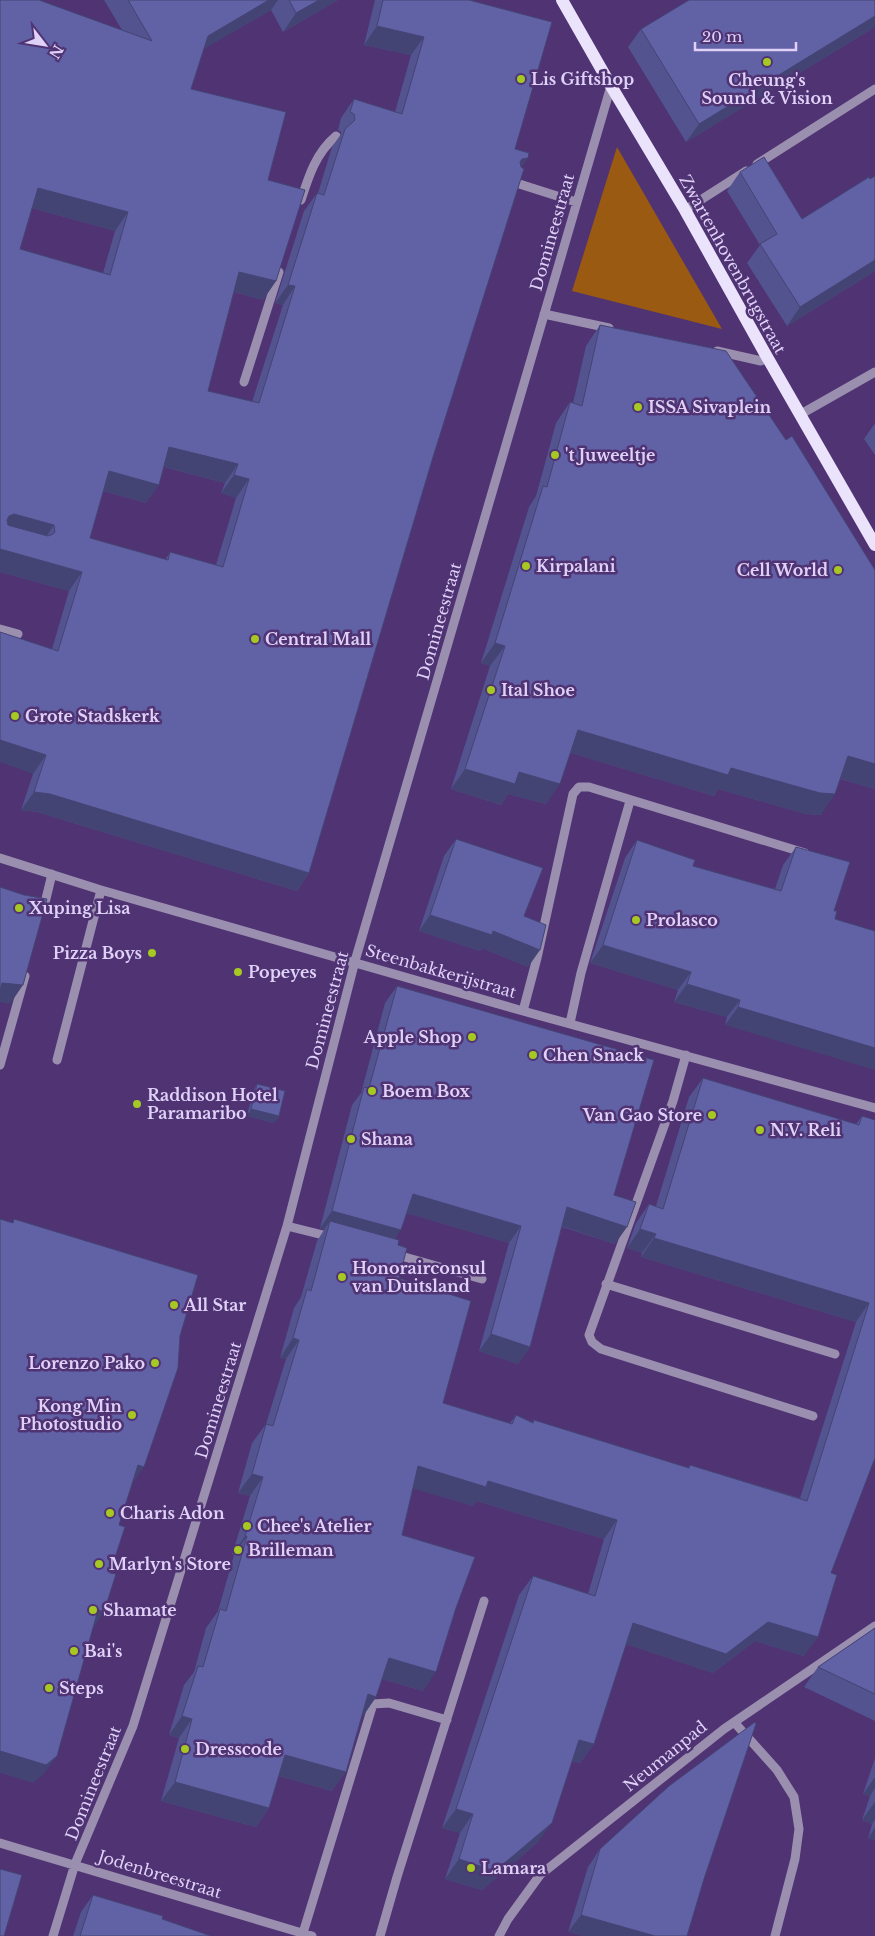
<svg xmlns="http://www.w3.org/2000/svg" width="875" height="1936" font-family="'Libre Baskerville',serif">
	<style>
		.green { fill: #9a5a12 }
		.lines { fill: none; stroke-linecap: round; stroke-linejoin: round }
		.minor { stroke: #9b8faf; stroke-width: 9 }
		.major { stroke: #ebe2fc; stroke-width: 12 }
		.wall { fill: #53538f; fill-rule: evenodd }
		.shaded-wall { fill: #444474 }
		.building { fill: #6161a6; stroke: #444474; fill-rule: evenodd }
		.poi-dot { fill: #a5c823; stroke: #4f3373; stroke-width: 2 }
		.labels { text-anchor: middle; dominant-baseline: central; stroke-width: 5; stroke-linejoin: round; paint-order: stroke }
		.poi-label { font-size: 16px; font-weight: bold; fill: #dfd1f7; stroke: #4f3373; text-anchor: start }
		.street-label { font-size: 16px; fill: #dfd1f7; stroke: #4f3373 }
	</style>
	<rect width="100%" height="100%" fill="#4f3373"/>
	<path class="green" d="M617 147 722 329 572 291Z"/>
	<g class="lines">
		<path class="minor" d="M757 164 875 89
			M513 182 576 202
			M301 200C309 175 316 153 336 136
			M685 210 746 171
			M544 314 609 328
			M717 351 761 361 767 357
			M244 382 279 272
			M801 414 875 372
			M0 629 18 634
			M0 858 101 890 523 1011 875 1108
			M43 911 52 874
			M523 1011 537 958 573 794 579 787H589L805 853
			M570 1023 581 973 630 801
			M686 1055 673 1101 589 1335 592 1342 601 1349 813 1416
			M57 1060 101 890
			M0 1065 25 976
			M287 1226 331 1237
			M394 1254 482 1279
			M606 1284 835 1354
			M734 1722 777 1770 794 1797 799 1829 795 1859 775 1936
			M0 1843 312 1936
			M303 1933 373 1704 389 1703 447 1720
			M53 1936 75 1864 133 1726 287 1226 355 961 611 86
			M380 1936 397 1877 484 1601
			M499 1936 508 1919 540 1875 724 1729 875 1626"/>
		<path class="major" d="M562 0 611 86 685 210 767 357 875 545"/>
	</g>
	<path class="wall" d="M0 0 122 30 104 0H338L283 32 271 10 203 49 191 89 268 180 276 281 263 300 234 292 208 391 252 402 283 305 275 303 304 211 317 193H318L332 147 341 134V132L338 130 341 118 354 99 395 112 411 55 364 45 375 0H473L472 1 521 167 433 457 309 873 297 891 37 812 21 810 33 774 52 649 69 591 0 572ZM32 208 115 231 103 273 20 249ZM164 467 225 483 221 493 236 498 216 565 170 552 165 560 90 538 103 491 146 503Z
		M875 0V27L686 142 628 47 641 29Z
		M740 172 802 219 875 176V271L787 326 747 263 760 245 727 191Z
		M600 325 875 789 840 779 821 815 806 814 718 789 714 796 571 753 546 804 508 794 501 805 451 789 490 666 481 663 529 507 536 496 556 423 570 402 573 403 586 346Z
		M875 423V455L864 439Z
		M456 839 524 916 528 967 482 948 480 951 419 931 444 856Z
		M637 840 693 866 775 889 783 865 796 847 834 911 835 919 725 1025 727 1017 674 1002 678 990 590 963 625 858Z
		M397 986 614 1195 615 1244 562 1227 530 1347 518 1364 479 1351 509 1243 407 1213 395 1239 398 1245 399 1278 443 1403 510 1423 516 1415 532 1422 534 1420 688 1468 690 1465 800 1498 856 1322 641 1257 642 1253 627 1248 636 1223 649 1204 656 1206 689 1097 703 1078 856 1124 862 1116 875 1458 831 1573 804 1656 755 1641 713 1673 626 1644 594 1744 580 1763 572 1761 538 1842 482 1890 445 1879 460 1833 442 1828 519 1595 533 1576 588 1594 604 1539 476 1501 473 1506 413 1488 402 1535 423 1691 382 1679 376 1697 363 1716H362L332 1791 279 1776 269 1808 256 1827 161 1801 179 1738 169 1735 184 1685 194 1672 206 1628 218 1611 234 1555H232L250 1496 238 1493 252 1443 266 1424 286 1359 280 1358 294 1308 301 1297 317 1241 324 1230 320 1228 352 1105 361 1093 385 1003Z
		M257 1084 279 1116 274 1123 247 1116 253 1091Z
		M875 1628V1721L804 1687 818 1667Z
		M875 1758V1840L868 1838 872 1824 862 1820 870 1796 863 1794Z
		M600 1849 704 1879 568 1932 588 1867Z
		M93 1895 162 1919 211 1936H73L81 1912Z"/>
	<path class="shaded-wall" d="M269 0H278L271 10 195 54 208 36Z
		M319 0H338L283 32 296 13Z
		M875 16V27L686 142 699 124Z
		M377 26 424 37 411 55 364 45Z
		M528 158 515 176 509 177 522 159Z
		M38 188 128 212 115 231 25 206Z
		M875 260V271L787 326 800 307Z
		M239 272 276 281 263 300 227 290Z
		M288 285 295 286 283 305 275 303Z
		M169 447 238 464 225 483 157 465Z
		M109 471 159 485 146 503 96 489Z
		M234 475 249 479 236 498 221 493Z
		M14 514 54 525 41 544 1 533 9 516Z
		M0 549 82 572 69 591 0 572Z
		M495 643 505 646 490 666 481 663Z
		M578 730 731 768 835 794 821 815 806 814 718 789 714 796 564 751Z
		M0 740 46 755 33 774 0 762Z
		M848 756 875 764V789L834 777Z
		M465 769 519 772 560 784 546 804 508 794 501 805 451 789Z
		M34 792 50 794 309 873 297 891 37 812 21 810Z
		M430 915 493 931 540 950 528 967 482 948 480 951 419 931Z
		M603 945 691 972 678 990 590 963Z
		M2 983 23 985 10 1004 0 1002V986Z
		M687 984 740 1000 727 1017 674 1002Z
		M738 1007 875 1048V1070L725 1025Z
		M251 1109 279 1116 274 1123 247 1116Z
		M413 1194 521 1226 509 1243 400 1211Z
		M567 1207 627 1227 615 1244 555 1224Z
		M332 1211 401 1230 389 1247 330 1221 324 1230 320 1228Z
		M640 1229 656 1234 642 1253 627 1248Z
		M654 1238 869 1303 856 1322 641 1257Z
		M491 1334 530 1347 518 1364 479 1351Z
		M293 1338 299 1340 286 1359 280 1358Z
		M138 1465 144 1467 131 1485Z
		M418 1466 488 1481 617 1520 604 1539 476 1501 473 1506 404 1486Z
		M252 1474 263 1477 250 1496 238 1493Z
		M245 1536H247L234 1555H232Z
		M98 1610 104 1612 91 1631Z
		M768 1622 818 1637 804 1656 755 1641 713 1673 620 1642 633 1623Z
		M389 1658 436 1672 423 1691 376 1677Z
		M368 1694 376 1697 363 1716 355 1713Z
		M182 1716 192 1719 179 1738 169 1735Z
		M579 1740 594 1744 580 1763 566 1759Z
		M0 1751 57 1756 44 1774 33 1783 0 1773Z
		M285 1755 346 1772 332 1791 272 1774Z
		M875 1777V1788L870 1796 863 1794Z
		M175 1782 269 1808 256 1827 161 1801Z
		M875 1802V1819L872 1824 862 1820Z
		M456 1809 473 1814 460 1833 442 1828Z
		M552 1823 538 1842 482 1890 445 1879 459 1859Z
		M875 1828V1840L868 1838Z
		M581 1915 655 1936H581L568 1932Z"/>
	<path class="building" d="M0 0H39L152 41 128 0H269L208 36 191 89 286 112 268 180 305 190 276 281 239 272 208 391 259 403 295 286 288 285 317 193 324 195 345 129 355 120 354 114 350 112 354 99 402 114 424 37 377 26 383 0H469L552 22 515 149 529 153 528 158 522 159 520 162 521 167 524 169 433 457 309 873 50 794 34 792 46 755 0 740V632L58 651 82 572 0 549ZM38 188 128 212 110 275 20 249ZM169 447 238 464 234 475 249 479 223 567 170 552 168 560 90 538 109 471 159 485ZM14 514 54 525 55 532 53 534 48 536 11 526 8 525 7 520 9 516Z
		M289 0H319L296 13Z
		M689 0H875V16L699 124 641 29Z
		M764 157 802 219 869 177 870 179 875 176V260L800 307 760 244 777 234 740 172Z
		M600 325 726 351 786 440 792 436 875 570V764L848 756 835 794 820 793 731 768 728 775 578 730 560 784 519 772 515 784 465 769 505 646 495 643 543 486 547 487 570 402 582 406Z
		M456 839 543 868 524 916 546 925 540 950 493 931 492 935 430 915Z
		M637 840 695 860 693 866 781 891 796 847 850 862 834 911H837L835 919 875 931V1048L738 1007 740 1000 687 984 691 972 603 945Z
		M0 887 24 895 47 899 23 985 2 983 0 991Z
		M397 986 654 1060 614 1195 636 1202 627 1227 567 1207 530 1347 491 1334 521 1226 413 1194 401 1230 332 1211 364 1087 369 1088Z
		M703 1078 859 1125 862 1116 875 1120V1458L831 1573 837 1575 818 1637 768 1622 726 1654 633 1623 594 1744 579 1740 552 1823 495 1871 459 1859 473 1814 456 1809 533 1576 595 1596 617 1520 488 1481 486 1487 418 1466 402 1535 475 1557 456 1608 436 1672 389 1658 376 1697 368 1694 346 1772 285 1755 269 1808 175 1782 192 1719 182 1716 198 1666 203 1667 220 1609 226 1611 247 1536H245L263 1477 252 1474 266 1424 273 1426 299 1340 293 1338 307 1289 311 1291 330 1221 399 1240 398 1245 407 1248 399 1278 471 1301 443 1403 512 1424 516 1415 533 1423 534 1420 689 1468 690 1465 807 1501 869 1303 654 1238 656 1234 640 1229 649 1204 663 1209Z
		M257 1084 285 1091 279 1116 251 1109Z
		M0 1219 13 1223 14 1219 198 1275 180 1336 178 1368 144 1467 138 1465 119 1525 125 1527 110 1573 116 1574 104 1612 98 1610 57 1756 46 1765 0 1751Z
		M875 1628V1694L818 1667Z
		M755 1722 756 1724 704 1879 687 1936H655L581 1915 600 1849 669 1786Z
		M0 1869 22 1875 4 1936H0Z
		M93 1895 163 1916 162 1919 211 1936H80Z"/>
	<g class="poi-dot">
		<circle cx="767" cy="62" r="5"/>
		<circle cx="521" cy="79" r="5"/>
		<circle cx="638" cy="407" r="5"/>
		<circle cx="555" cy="455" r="5"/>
		<circle cx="526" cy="566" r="5"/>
		<circle cx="838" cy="570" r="5"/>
		<circle cx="255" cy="639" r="5"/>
		<circle cx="491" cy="690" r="5"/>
		<circle cx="15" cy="716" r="5"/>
		<circle cx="19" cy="908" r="5"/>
		<circle cx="636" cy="920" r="5"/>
		<circle cx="152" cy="953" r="5"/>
		<circle cx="238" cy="972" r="5"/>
		<circle cx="472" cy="1037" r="5"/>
		<circle cx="533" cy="1055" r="5"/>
		<circle cx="372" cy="1091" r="5"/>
		<circle cx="137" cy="1104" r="5"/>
		<circle cx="712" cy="1115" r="5"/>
		<circle cx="760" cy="1130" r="5"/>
		<circle cx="351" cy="1139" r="5"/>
		<circle cx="342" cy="1277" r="5"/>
		<circle cx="174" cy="1305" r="5"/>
		<circle cx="155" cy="1363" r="5"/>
		<circle cx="132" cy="1415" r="5"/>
		<circle cx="110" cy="1513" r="5"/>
		<circle cx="247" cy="1526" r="5"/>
		<circle cx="238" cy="1550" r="5"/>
		<circle cx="99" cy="1564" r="5"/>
		<circle cx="93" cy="1610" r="5"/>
		<circle cx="74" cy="1651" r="5"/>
		<circle cx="49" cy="1688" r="5"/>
		<circle cx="185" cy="1749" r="5"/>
		<circle cx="471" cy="1868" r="5"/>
	</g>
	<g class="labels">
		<g class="poi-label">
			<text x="531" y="79">Lis Giftshop</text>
			<text x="767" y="80" text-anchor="middle">Cheung's<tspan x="767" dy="18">Sound &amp; Vision</tspan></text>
			<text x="648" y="407">ISSA Sivaplein</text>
			<text x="565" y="455">'t Juweeltje</text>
			<text x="536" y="566">Kirpalani</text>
			<text x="828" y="570" text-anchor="end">Cell World</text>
			<text x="265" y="639">Central Mall</text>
			<text x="501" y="690">Ital Shoe</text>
			<text x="25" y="716">Grote Stadskerk</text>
			<text x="29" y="908">Xuping Lisa</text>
			<text x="646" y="920">Prolasco</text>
			<text x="142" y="953" text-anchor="end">Pizza Boys</text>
			<text x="248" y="972">Popeyes</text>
			<text x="462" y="1037" text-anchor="end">Apple Shop</text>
			<text x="543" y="1055">Chen Snack</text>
			<text x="382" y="1091">Boem Box</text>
			<text x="147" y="1095">Raddison Hotel<tspan x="147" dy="18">Paramaribo</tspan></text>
			<text x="702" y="1115" text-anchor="end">Van Gao Store</text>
			<text x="770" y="1130">N.V. Reli</text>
			<text x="361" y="1139">Shana</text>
			<text x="352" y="1268">Honorairconsul<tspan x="352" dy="18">van Duitsland</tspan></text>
			<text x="184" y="1305">All Star</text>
			<text x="145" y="1363" text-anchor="end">Lorenzo Pako</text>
			<text x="122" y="1406" text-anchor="end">Kong Min<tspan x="122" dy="18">Photostudio</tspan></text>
			<text x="120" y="1513">Charis Adon</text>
			<text x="257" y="1526">Chee's Atelier</text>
			<text x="248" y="1550">Brilleman</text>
			<text x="109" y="1564">Marlyn's Store</text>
			<text x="103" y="1610">Shamate</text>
			<text x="84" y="1651">Bai's</text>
			<text x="59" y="1688">Steps</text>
			<text x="195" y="1749">Dresscode</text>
			<text x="481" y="1868">Lamara</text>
		</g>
		<g class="street-label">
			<text transform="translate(552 232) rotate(-74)">Domineestraat</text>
			<text transform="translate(733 264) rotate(61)">Zwartenhovenbrugstraat</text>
			<text transform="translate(439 621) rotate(-74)">Domineestraat</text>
			<text transform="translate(441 971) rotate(16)">Steenbakkerijstraat</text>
			<text transform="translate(327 1010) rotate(-75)">Domineestraat</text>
			<text transform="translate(218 1400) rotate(-73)">Domineestraat</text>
			<text transform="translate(665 1756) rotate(-39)">Neumanpad</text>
			<text transform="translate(93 1783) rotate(-68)">Domineestraat</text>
			<text transform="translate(160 1874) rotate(17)">Jodenbreestraat</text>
		</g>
	</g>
	<g transform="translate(45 45) rotate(121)" stroke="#4f3373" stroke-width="4" paint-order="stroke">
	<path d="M0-4L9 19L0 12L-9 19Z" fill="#dfd1f7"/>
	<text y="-8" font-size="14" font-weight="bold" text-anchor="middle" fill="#dfd1f7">N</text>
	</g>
	<path d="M695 42v8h101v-8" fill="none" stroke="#dfd1f7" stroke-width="2.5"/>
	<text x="702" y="42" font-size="15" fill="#dfd1f7" stroke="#4f3373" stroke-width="4" paint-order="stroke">20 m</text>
</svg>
